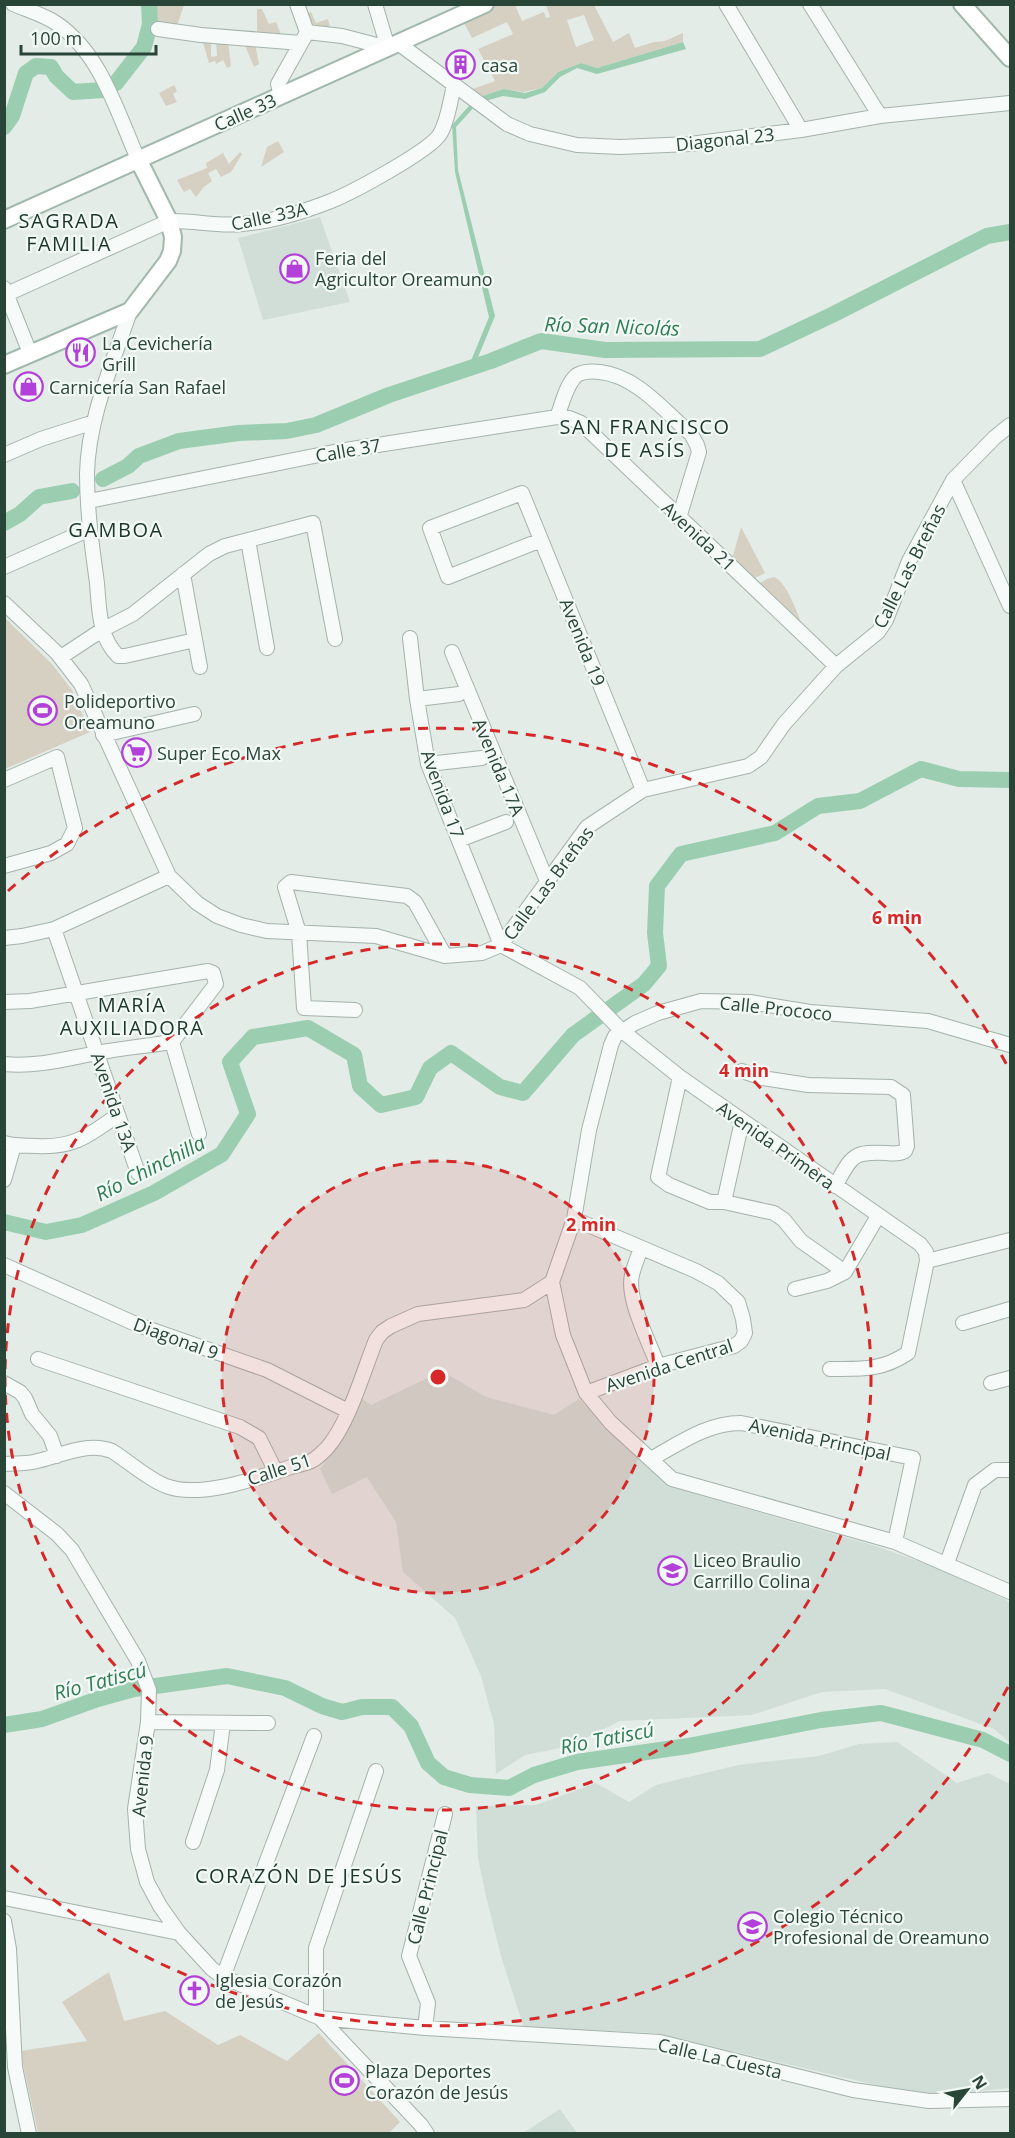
<svg xmlns="http://www.w3.org/2000/svg" width="1015" height="2138" font-family="'Open Sans',sans-serif">
	<style>
		.built { fill: #d0ded7 }
		.green { fill: #d6d0c3; fill-rule: evenodd }
		.water { fill: #9bceb1 }
		.lines { fill: none; stroke-linecap: round; stroke-linejoin: round }
		.river { stroke: #9bceb1; stroke-width: 16 }
		.minor-casing { stroke: #a4b3ac; stroke-width: 16 }
		.major-casing { stroke: #a1b8ad; stroke-width: 20 }
		.minor { stroke: #f6faf8; stroke-width: 14 }
		.major { stroke: #fff; stroke-width: 16 }
		.ring { fill: none; stroke: #d62828; stroke-width: 3; stroke-dasharray: 10 8 }
		.labels { text-anchor: middle; dominant-baseline: central; stroke-width: 4.5; stroke-linejoin: round; paint-order: stroke }
		.poi-label { font-size: 18px; fill: #294538; stroke: #f3f9f6; text-anchor: start }
		.street-label { font-size: 18px; fill: #294538; stroke: #f3f9f6 }
		.neighbourhood-label { font-size: 20px; letter-spacing: 1.5px; fill: #1b362b; stroke: #f3f9f6 }
		.water-label { font-size: 20px; font-style: italic; fill: #307d53; stroke: #f3f9f6 }
		.centre { fill: #d62828; stroke: #f3f9f6; stroke-width: 3 }
		.ring-label { font-size: 18px; text-anchor: middle; font-weight: bold; fill: #d62828; stroke: #f3f9f6; stroke-width: 4.5; stroke-linejoin: round; paint-order: stroke }
	</style>
	<rect width="100%" height="100%" fill="#e3ece7"/>
	<path class="built" d="M320 217 350 302 263 320 238 238Z
		M442 1371 486 1397 554 1415 579 1399 668 1486 879 1547 937 1568 1004 1599 1010 1603V1743L994 1729 885 1689 822 1692 752 1715 620 1721 570 1746 525 1755 496 1774 494 1724 481 1676 455 1618 403 1572 396 1522 367 1477 332 1494 320 1469 336 1447 359 1396 371 1405Z
		M897 1742 957 1783 988 1773 1010 1784V2088L923 2096 655 2033 524 2028 501 1956 486 1896 478 1858 476 1806 536 1805 596 1783 629 1802 656 1785 738 1765 819 1756 859 1744Z
		M560 2109 577 2133H523Z"/>
	<path class="green" d="M149 5H184L177 26 150 23Z
		M496 5H515L522 21 544 12 546 18 550 17 546 5H594L613 42 629 33 635 48 654 42 665 41 683 33V42L597 68 581 63 558 72 542 88 523 92 504 89 476 98 467 91 495 81 478 49 513 34 507 22 472 38 463 21ZM584 15 594 40 576 47 567 20Z
		M257 9H262L269 24 276 22 282 37 257 36Z
		M311 12 316 23 328 19 331 31 310 29 304 14Z
		M202 39 211 40V57L217 56 216 40 228 42 231 66 227 68 223 60 216 64 215 61 209 63Z
		M244 43 255 44 259 64 254 67Z
		M174 85 177 91 173 94 177 102 166 106 159 93Z
		M278 141 284 152 261 167 267 147Z
		M240 152 242 154 231 172 221 177 216 169 208 173 212 181 204 187 196 197 190 189 184 192 177 180 207 168 206 163 223 153 229 164Z
		M741 527 765 573 749 581 731 563Z
		M774 577C789 583 799 620 806 634L755 586 767 579Z
		M4 617 52 664 72 690 90 732 5 769Z
		M109 1972 124 2021 165 2011 218 2045 240 2035 287 2061 319 2033 400 2122 388 2134 38 2133 20 2051 87 2041 62 2002Z"/>
	<path class="water" d="M683 42 686 49 597 74 577 68 560 77 545 92 525 99 503 96 478 103 456 127 458 170 495 316 474 367 468 368 489 317 455 172 452 125 476 98 504 89 525 93 542 88 558 72 581 63 597 68Z"/>
	<g class="lines">
		<path class="river" d="M4 127 12 116 26 73 36 66 51 67 56 76 73 92 103 90 116 83 144 47 150 24 149 4
			M103 479 128 466 139 456 179 441 239 433 287 431 316 425 389 395 491 361 541 341 605 350 760 349 834 314 987 236 1010 232
			M4 523 20 514 39 497 72 491
			M4 1222 46 1232 82 1225 154 1193 222 1154 248 1114 230 1062 253 1037 308 1028 354 1055 360 1086 381 1105 416 1097 430 1068 451 1053 500 1087 523 1093 573 1035 644 984 659 966 655 933 657 886 681 854 775 833 818 806 860 801 921 769 959 779 1010 780
			M4 1725 42 1719 98 1699 134 1689 227 1676 285 1688 322 1706 342 1712 362 1707H392L411 1726 428 1763 444 1777 470 1785 509 1788 534 1775 577 1762 688 1746 821 1720 881 1713 983 1740 1010 1754"/>
		<defs>
			<path id="minor" d="M13 4C27 10 44 15 56 23 101 53 117 112 138 159
				M297 4 307 32
				M375 4 388 48
				M726 4 801 130
				M810 4 880 116
				M158 29 201 35 301 43
				M307 32 342 36 388 48
				M398 43 507 124 530 134 577 145 620 147 690 144 801 130 880 116 1010 103
				M281 96 278 84 305 36
				M4 288 30 353
				M7 294 169 221C194 220 217 227 242 224 271 222 303 212 331 201 351 193 430 151 440 134 448 121 450 101 454 86
				M130 311C113 363 88 418 87 474 87 511 92 547 97 583 99 608 99 638 118 656H125L195 640
				M557 417C562 405 566 384 577 375 584 371 592 371 600 372 637 376 664 411 691 434L697 445 699 452 679 518
				M4 455 41 439 94 422
				M953 480 1010 606
				M89 501 339 451 557 417 569 418 581 423 836 666
				M248 540 267 648
				M541 540 448 577 430 528 522 493C562 592 603 691 643 790
				M4 567 90 529
				M183 574 200 667
				M4 603 57 653 81 684 169 876 197 903 217 916 241 925 267 931 376 936 445 956 482 953 501 945 587 827 643 790 748 766 761 757 784 724 836 666 878 632 886 620 909 561 953 480 994 438 1010 425
				M410 638 417 699 428 764 501 945
				M452 652 547 881
				M61 657 102 630 133 614 209 554 225 546 313 523 335 639
				M417 699 459 694
				M103 735 194 714
				M428 764 482 758
				M4 780 57 757 75 828 67 844 51 853 4 866
				M459 840 506 822
				M54 929 138 1173
				M4 938 22 936 54 929 169 876
				M501 945 580 988 621 1030 680 1077 920 1244 926 1252 927 1261 908 1353C881 1371 861 1369 830 1369
				M4 1002 30 1001 208 971 213 973 216 984 172 1042C147 1046 122 1048 97 1053 65 1059 38 1067 4 1064
				M355 1010 304 1008 299 933 285 887 291 882 407 896 415 902 445 956
				M172 1042 199 1134
				M1010 1045 928 1021 810 1012 750 1002 701 1001 658 1013 635 1023 615 1036 611 1045 589 1130 574 1219 552 1282 563 1335 586 1393 611 1423 672 1479 895 1542 1010 1592
				M742 1071 762 1078 808 1085 891 1087 903 1095 907 1146 905 1151C899 1154 894 1154 887 1153 851 1151 852 1157 835 1186
				M680 1077 658 1177 669 1185 710 1202H724L774 1213 784 1220 801 1241 845 1272
				M4 1143C15 1146 26 1146 37 1146 75 1148 89 1135 118 1115
				M4 1180 14 1145
				M724 1202 742 1121
				M574 1219 696 1271 718 1283 738 1302 743 1319 745 1333 741 1341 734 1346 658 1366 586 1393
				M641 1248C638 1257 634 1266 632 1275 626 1299 650 1343 658 1366
				M927 1261 1010 1240
				M4 1265 138 1325 267 1370 348 1411
				M795 1289 827 1281 845 1272 878 1216
				M963 1323 1010 1309
				M38 1359 240 1427 259 1438 276 1472
				M4 1383 20 1392 25 1398 32 1414 50 1436 57 1456
				M991 1383 1010 1378
				M651 1459C680 1443 707 1423 741 1423L913 1458 895 1542
				M4 1464C14 1463 24 1464 33 1462 59 1457 86 1441 112 1451 128 1461 149 1480 166 1486 200 1499 258 1478 291 1467 298 1465 306 1464 313 1460 317 1458 323 1452 327 1448 349 1423 363 1372 376 1340L382 1332 391 1326 418 1314 524 1300 552 1282
				M4 1493 57 1534 72 1550 138 1661 149 1690 148 1722 135 1809 138 1849 147 1882 160 1906 179 1933 212 1969 223 1977 320 2018 425 2028 660 2042 853 2090 929 2101 1010 2099
				M947 1563 975 1485 995 1470H1010
				M148 1722 268 1723
				M193 1842 217 1770 223 1723
				M4 1898 179 1933
				M4 1921 9 1949 15 2067 29 2134
				M223 1977 314 1736
				M316 2016V1948L376 1771
				M320 2018 421 2125 427 2134
				M425 2028 428 2003 409 1956 445 1814"/>
			<path id="major" d="M962 4 1010 58
				M4 220 485 4
				M4 365 130 311 168 261 172 251 173 237 169 221 138 159"/>
		</defs>
		<use href="#minor" class="minor-casing"/>
		<use href="#major" class="major-casing"/>
		<use href="#minor" class="minor"/>
		<use href="#major" class="major"/>
	</g>
	<circle cx="438" cy="1377" r="216" fill="#d62828" fill-opacity=".12"/>
	<g class="ring">
		<circle cx="438" cy="1377" r="216"/>
		<circle cx="438" cy="1377" r="433"/>
		<path d="M1008 1687A649 649 0 0 1 8 1863M8 891A649 649 0 0 1 1008 1067"/>
	</g>
	<defs>
		<symbol id="building-ring" viewBox="-11 -11 22 22"><circle r="9.5" fill="#f3f9f6" stroke="#b340d8" stroke-width="1.5"/><path d="M-4-6H4V6H1V3H-1V6H-4ZM-2.5-4.3h1.7v1.8h-1.7ZM.8-4.3h1.7v1.8H.8ZM-2.5-1h1.7V.8h-1.7ZM.8-1h1.7V.8H.8Z" fill="#b340d8"/></symbol>
		<symbol id="shop-ring" viewBox="-11 -11 22 22"><circle r="9.5" fill="#f3f9f6" stroke="#b340d8" stroke-width="1.5"/><path d="M-5-2.5h2.3a2.7 3.5 0 0 1 5.4 0H5L5.5 6h-11ZM-1.5-2.5h3a1.5 2.3 0 0 0-3 0Z" fill="#b340d8"/></symbol>
		<symbol id="restaurant-ring" viewBox="-11 -11 22 22"><circle r="9.5" fill="#f3f9f6" stroke="#b340d8" stroke-width="1.5"/><path d="M-5-6h1v4h1v-4h1v4h1v-4h1v5L-1.5 .5V6h-2V.5L-5-1ZM5-6V6H3V1.5H1.5Q1.5-4 5-6Z" fill="#b340d8"/></symbol>
		<symbol id="stadium-ring" viewBox="-11 -11 22 22"><circle r="9.5" fill="#f3f9f6" stroke="#b340d8" stroke-width="1.5"/><path d="M0-5a6.5 5 0 1 0 0 10a6.5 5 0 1 0 0-10ZM-3.5-1.8h7v3.6h-7Z" fill="#b340d8"/></symbol>
		<symbol id="supermarket-ring" viewBox="-11 -11 22 22"><circle r="9.5" fill="#f3f9f6" stroke="#b340d8" stroke-width="1.5"/><path d="M-6-5.5h2.5l.6 2H6L4.5 2H-2.5L-4.4-4H-6ZM-1.5 3.2a1.3 1.3 0 1 0 .1 0ZM3 3.2a1.3 1.3 0 1 0 .1 0Z" fill="#b340d8"/></symbol>
		<symbol id="school-ring" viewBox="-11 -11 22 22"><circle r="9.5" fill="#f3f9f6" stroke="#b340d8" stroke-width="1.5"/><path d="M0-5L7-2L0 1L-7-2ZM-4 1L0 2.5L4 1V4Q0 6-4 4Z" fill="#b340d8"/></symbol>
		<symbol id="church-ring" viewBox="-11 -11 22 22"><circle r="9.5" fill="#f3f9f6" stroke="#b340d8" stroke-width="1.5"/><path d="M-1.2-6h2.4v3.5h3.3v2.4h-3.3V6h-2.4V-.1h-3.3v-2.4h3.3Z" fill="#b340d8"/></symbol>
	</defs>
	<g fill-rule="evenodd">
		<use href="#building-ring" x="444" y="48" width="33" height="33"/>
		<use href="#shop-ring" x="278" y="252" width="33" height="33"/>
		<use href="#restaurant-ring" x="64" y="336" width="33" height="33"/>
		<use href="#shop-ring" x="12" y="370" width="33" height="33"/>
		<use href="#stadium-ring" x="26" y="694" width="33" height="33"/>
		<use href="#supermarket-ring" x="120" y="736" width="33" height="33"/>
		<use href="#school-ring" x="656" y="1554" width="33" height="33"/>
		<use href="#school-ring" x="736" y="1910" width="33" height="33"/>
		<use href="#church-ring" x="178" y="1974" width="33" height="33"/>
		<use href="#stadium-ring" x="328" y="2064" width="33" height="33"/>
	</g>
	<g class="labels">
		<g class="poi-label">
			<text x="481" y="65">casa</text>
			<text x="315" y="258">Feria del<tspan x="315" dy="21">Agricultor Oreamuno</tspan></text>
			<text x="102" y="343">La Cevichería<tspan x="102" dy="21">Grill</tspan></text>
			<text x="49" y="387">Carnicería San Rafael</text>
			<text x="64" y="701">Polideportivo<tspan x="64" dy="21">Oreamuno</tspan></text>
			<text x="157" y="753">Super Eco Max</text>
			<text x="693" y="1560">Liceo Braulio<tspan x="693" dy="21">Carrillo Colina</tspan></text>
			<text x="773" y="1916">Colegio Técnico<tspan x="773" dy="21">Profesional de Oreamuno</tspan></text>
			<text x="215" y="1980">Iglesia Corazón<tspan x="215" dy="21">de Jesús</tspan></text>
			<text x="365" y="2071">Plaza Deportes<tspan x="365" dy="21">Corazón de Jesús</tspan></text>
		</g>
		<g class="street-label">
			<text transform="translate(245 112) rotate(-24)">Calle 33</text>
			<text transform="translate(725 139) rotate(-6)">Diagonal 23</text>
			<text transform="translate(269 216) rotate(-12)">Calle 33A</text>
			<text transform="translate(348 450) rotate(-10)">Calle 37</text>
			<text transform="translate(699 536) rotate(43)">Avenida 21</text>
			<text transform="translate(909 566) rotate(-63)">Calle Las Breñas</text>
			<text transform="translate(583 642) rotate(68)">Avenida 19</text>
			<text transform="translate(499 767) rotate(67)">Avenida 17A</text>
			<text transform="translate(443 794) rotate(70)">Avenida 17</text>
			<text transform="translate(548 883) rotate(-53)">Calle Las Breñas</text>
			<text transform="translate(776 1008) rotate(6)">Calle Prococo</text>
			<text transform="translate(114 1102) rotate(71)">Avenida 13A</text>
			<text transform="translate(776 1145) rotate(35)">Avenida Primera</text>
			<text transform="translate(176 1338) rotate(20)">Diagonal 9</text>
			<text transform="translate(669 1365) rotate(-18)">Avenida Central</text>
			<text transform="translate(820 1439) rotate(12)">Avenida Principal</text>
			<text transform="translate(279 1469) rotate(-18)">Calle 51</text>
			<text transform="translate(142 1776) rotate(-84)">Avenida 9</text>
			<text transform="translate(427 1887) rotate(-76)">Calle Principal</text>
			<text transform="translate(720 2058) rotate(13)">Calle La Cuesta</text>
		</g>
		<g class="neighbourhood-label">
			<text x="69" y="220">SAGRADA<tspan x="69" dy="23">FAMILIA</tspan></text>
			<text x="645" y="426">SAN FRANCISCO<tspan x="645" dy="23">DE ASÍS</tspan></text>
			<text x="116" y="529">GAMBOA</text>
			<text x="132" y="1004">MARÍA<tspan x="132" dy="23">AUXILIADORA</tspan></text>
			<text x="299" y="1875">CORAZÓN DE JESÚS</text>
		</g>
		<g class="water-label">
			<text transform="translate(612 326) rotate(2)">Río San Nicolás</text>
			<text transform="translate(150 1168) rotate(-27)">Río Chinchilla</text>
			<text transform="translate(100 1681) rotate(-15)">Río Tatiscú</text>
			<text transform="translate(607 1738) rotate(-11)">Río Tatiscú</text>
		</g>
	</g>
	<circle cx="438" cy="1377" r="9" class="centre"/>
	<g class="ring-label">
		<text x="897" y="924">6 min</text>
		<text x="744" y="1077">4 min</text>
		<text x="591" y="1231">2 min</text>
	</g>
	<rect width="1015" height="2138" fill="none" stroke="#294538" stroke-width="12"/>
	<g transform="translate(967 2090) rotate(59)" stroke="#f3f9f6" stroke-width="4.5" paint-order="stroke">
	<path d="M0-4.5L10 22L0 15L-10 22Z" fill="#294538"/>
	<text y="-9" font-size="16" font-weight="bold" text-anchor="middle" fill="#294538">N</text>
	</g>
	<path d="M21 45v9h135v-9" fill="none" stroke="#294538" stroke-width="3"/>
	<text x="30" y="45" font-size="18" fill="#294538" stroke="#f3f9f6" stroke-width="4.5" paint-order="stroke">100 m</text>
</svg>
